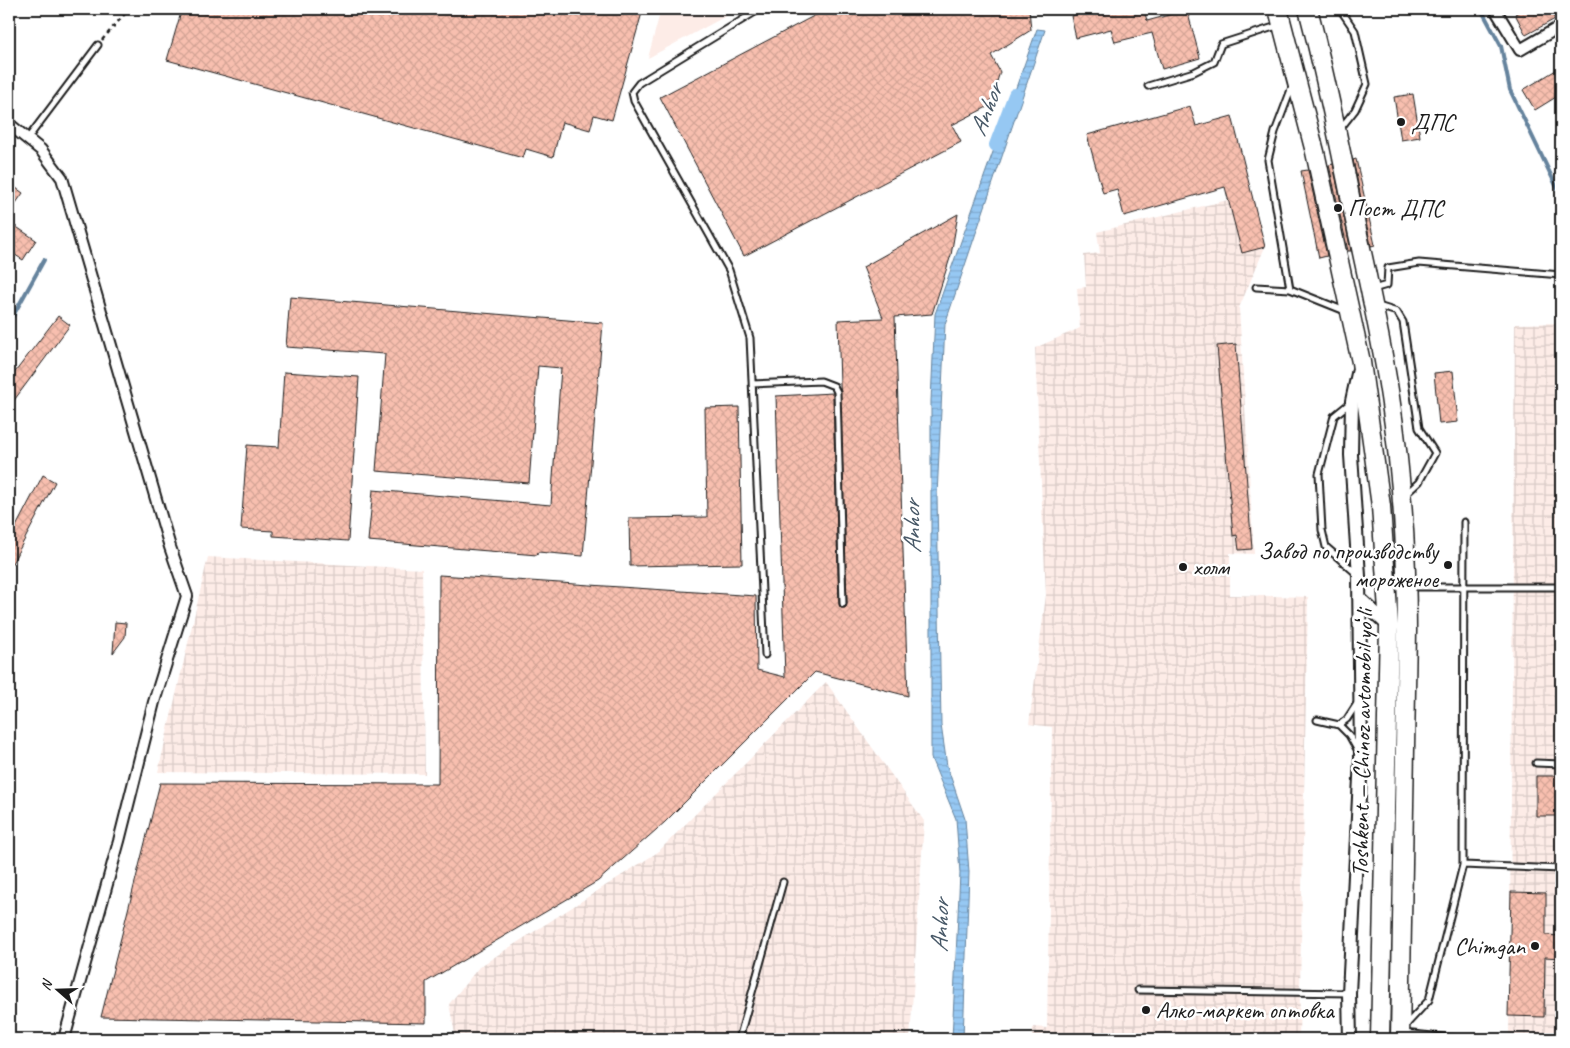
<svg xmlns="http://www.w3.org/2000/svg" width="1570" height="1048" font-family="Caveat,sans-serif">
	<style>
		.built { fill: #fdece7 }
		.industrial { fill: url(#industrial-grid) }
		.water { fill: url(#water-rules); stroke: #65839d }
		.lines { fill: none; stroke-linecap: round; stroke-linejoin: round }
		.stream { stroke: #65839d; stroke-width: 4 }
		.canal { stroke: #96c8f3; stroke-width: 14 }
		.building { fill: url(#building-cross-hatch); stroke: #1c1c1c }
		.service-casing { stroke: #1c1c1c; stroke-width: 9 }
		.minor-casing { stroke: #1c1c1c; stroke-width: 14 }
		.tertiary-casing { stroke: #1c1c1c; stroke-width: 16 }
		.trunk-casing { stroke: #1c1c1c; stroke-width: 21 }
		.path { stroke: #1c1c1c; stroke-width: 2.5; stroke-dasharray: 4 4; stroke-linecap: butt }
		.service { stroke: #fff; stroke-width: 5 }
		.minor { stroke: #fff; stroke-width: 10 }
		.tertiary { stroke: #fff; stroke-width: 12 }
		.trunk { stroke: #fff; stroke-width: 18 }
		.poi-dot { fill: #1c1c1c; stroke: #fff; stroke-width: 2 }
		.labels { text-anchor: middle; dominant-baseline: central; stroke-width: 5; stroke-linejoin: round; paint-order: stroke }
		.poi-label { font-size: 24px; fill: #1c1c1c; stroke: #fff; text-anchor: start }
		.street-label { font-size: 24px; fill: #1c1c1c; stroke: #fff }
		.water-label { font-size: 25px; font-style: italic; fill: #475867; stroke: #fff }
	</style>
	<defs>
		<pattern id="industrial-grid" width="8" height="8" patternUnits="userSpaceOnUse" patternTransform="scale(1.25)"><rect width="8" height="8" fill="#fdece7"/><path d="M0 4h8M4 0v8" fill="none" stroke="#d8cac6"/></pattern>
		<pattern id="water-rules" width="6" height="5" patternUnits="userSpaceOnUse" patternTransform="scale(1.25)"><rect width="6" height="5" fill="#96c8f3"/><path d="M0 2.5h6" fill="none" stroke="#81abd0"/></pattern>
		<pattern id="building-cross-hatch" width="8" height="8" patternUnits="userSpaceOnUse" patternTransform="scale(1.25)"><rect width="8" height="8" fill="#f8bfaf"/><path d="M0 0l8 8M0 8l8-8" fill="none" stroke="#d4a496"/></pattern>
	</defs>
	<rect width="100%" height="100%" fill="#fff"/>
	<filter id="ink" filterUnits="userSpaceOnUse"><feTurbulence type="fractalNoise" baseFrequency=".02" numOctaves="2"/><feDisplacementMap in="SourceGraphic" scale="10" xChannelSelector="R" yChannelSelector="G"/><feConvolveMatrix kernelMatrix="1 2 1 2 8 2 1 2 1" color-interpolation-filters="sRGB"/></filter>
	<g filter="url(#ink)">
		<path class="built" d="M661 9H739L648 58Z"/>
		<path class="industrial" d="M1252 194 1265 247 1239 308 1254 554 1230 553V595L1308 597 1299 1039H1032L1033 1027 1047 1028 1052 727 1029 724 1046 595 1035 348 1080 328 1077 288 1086 287 1084 255 1100 253 1097 232Z
			M1561 323V1039H1509L1515 324Z
			M208 557 422 569 425 774 158 772Z
			M826 682 924 821 910 1039H456L449 1004 479 967 658 852Z"/>
		<path class="water" d="M1037 29 1045 30 945 324 937 496 941 725 947 766 965 819 969 872 963 1039H952L960 873 956 819 931 758V401L935 314Z"/>
		<g class="lines">
			<path class="stream" d="M1481 9 1501 46 1510 90 1561 196
				M9 323 44 260"/>
			<path class="canal" d="M996 145 1015 95"/>
		</g>
		<path class="building" d="M182 9H643L612 120 594 115 590 130 562 122 553 157 526 149 523 158 167 60Z
			M827 9H1029L1031 30 991 55 1000 72 989 106 952 125 961 142 744 256 660 97Z
			M1084 9H1144L1147 21 1187 10 1200 58 1162 69 1152 33 1115 42 1111 29 1076 38 1071 16 1085 12Z
			M1524 9H1549L1555 19 1526 35 1515 14Z
			M1561 67V94L1535 110 1523 90Z
			M1413 94 1420 137 1401 140 1394 97Z
			M1190 106 1196 126 1232 116 1265 247 1242 253 1225 187 1124 216 1117 189 1103 193 1087 135Z
			M1356 159 1375 245 1371 246 1353 160Z
			M1333 164 1351 251H1348L1329 165Z
			M1308 170 1327 256 1319 258 1301 171Z
			M9 183 23 193 9 213Z
			M958 214 951 255 932 314 895 317 908 696 815 672 665 822 598 881 426 982V1023L101 1017 160 783 438 784 439 575 756 596 757 670 785 677 776 396 833 393 839 604 841 608H845L847 604 838 320 883 318 863 267Z
			M9 222 36 240 23 260 9 251Z
			M290 297 603 323 583 556 538 552 537 555 368 541 373 490 551 505 561 368 538 366 529 483 376 471 385 354 286 347Z
			M58 316 70 325 9 407V380Z
			M1236 344 1252 549 1239 550 1237 535 1233 536 1217 346Z
			M1453 371 1458 422 1439 424 1434 373Z
			M284 372 359 377 348 541 273 536V531L241 529 247 445 279 447Z
			M739 407 742 564 630 566 629 518 707 517 705 408Z
			M43 475 55 482 9 569V540Z
			M115 622 126 623 125 637 113 653Z
			M1536 776H1561V816H1536Z
			M1511 892 1546 893V935L1561 936V958L1545 957 1544 1017 1508 1016Z"/>
		<g class="lines">
			<defs>
				<path id="service" d="M760 9 639 83 632 92 634 101 729 270 750 338 765 655
					M1340 9 1355 31 1367 84 1355 110 1340 129
					M1148 86 1194 72 1214 62 1221 44 1280 25
					M1292 87 1275 132 1268 160 1290 289 1345 311
					M28 138 98 45
					M1256 287 1290 289
					M1373 289 1387 285 1388 268 1419 263 1561 275
					M1378 306 1397 312 1403 322 1419 428 1435 453 1419 482 1406 494
					M752 384 821 381 834 386 837 392 843 604
					M1350 403 1334 416 1319 474 1322 530 1326 547 1356 573
					M1410 587H1561
					M1356 705 1347 719 1339 725 1349 735 1358 751
					M1317 720 1339 725
					M1536 763 1561 764
					M1463 865 1561 869
					M1138 990 1349 993
					M1405 1026 1429 1000 1463 865 1464 522
					M1403 1033 1462 1039
					M739 1039 783 882"/>
				<path id="minor" d="M1495 9 1520 50 1561 26
					M9 124 41 150 62 178 170 547 187 596 154 702 119 841 64 1039"/>
				<path id="tertiary" d="M1359 598 1389 626
					M1350 1039 1349 993 1361 758 1359 576 1351 455 1352 401 1359 369"/>
				<path id="trunk" d="M1278 9 1315 152 1361 362 1381 506 1389 626 1380 1039
					M1308 9C1326 77 1340 146 1354 216 1367 276 1381 336 1390 397 1402 475 1407 553 1407 631L1400 1039"/>
			</defs>
			<use href="#service" class="service-casing"/>
			<use href="#minor" class="minor-casing"/>
			<use href="#tertiary" class="tertiary-casing"/>
			<use href="#trunk" class="trunk-casing"/>
			<path class="path" d="M102 40 129 9
				M11 88 13 114"/>
			<use href="#service" class="service"/>
			<use href="#minor" class="minor"/>
			<use href="#tertiary" class="tertiary"/>
			<use href="#trunk" class="trunk"/>
		</g>
	</g>
	<g class="poi-dot">
		<circle cx="1401" cy="122" r="5"/>
		<circle cx="1338" cy="208" r="5"/>
		<circle cx="1448" cy="565" r="5"/>
		<circle cx="1183" cy="567" r="5"/>
		<circle cx="1535" cy="946" r="5"/>
		<circle cx="1146" cy="1010" r="5"/>
	</g>
	<g class="labels">
		<g class="poi-label">
			<text x="1411" y="122">ДПС</text>
			<text x="1348" y="208">Пост ДПС</text>
			<text x="1438" y="551" text-anchor="end">Завод по производству<tspan x="1438" dy="28">мороженое</tspan></text>
			<text x="1193" y="567">холм</text>
			<text x="1525" y="946" text-anchor="end">Chimgan</text>
			<text x="1156" y="1010">Алко-маркет оптовка</text>
		</g>
		<g class="street-label">
			<text transform="translate(1362 743) rotate(-89)">Toshkent — Chinoz avtomobil yoʻli</text>
		</g>
		<g class="water-label">
			<text transform="translate(986 110) rotate(-69)">Anhor</text>
			<text transform="translate(912 527) rotate(-91)">Anhor</text>
			<text transform="translate(940 926) rotate(-88)">Anhor</text>
		</g>
	</g>
	<rect width="1570" height="1048" fill="none" stroke="#fff" stroke-width="30"/>
	<rect x="15" y="15" width="1540" height="1018" fill="none" stroke="#1c1c1c" stroke-width="2" filter="url(#ink)"/>
	<g transform="translate(58 990) rotate(290)" stroke="#ffffff" stroke-width="4" paint-order="stroke">
	<path d="M0-4L9 19L0 12L-9 19Z" fill="#1c1c1c"/>
	<text y="-8" font-size="14" font-weight="bold" text-anchor="middle" fill="#1c1c1c">N</text>
	</g>
</svg>
